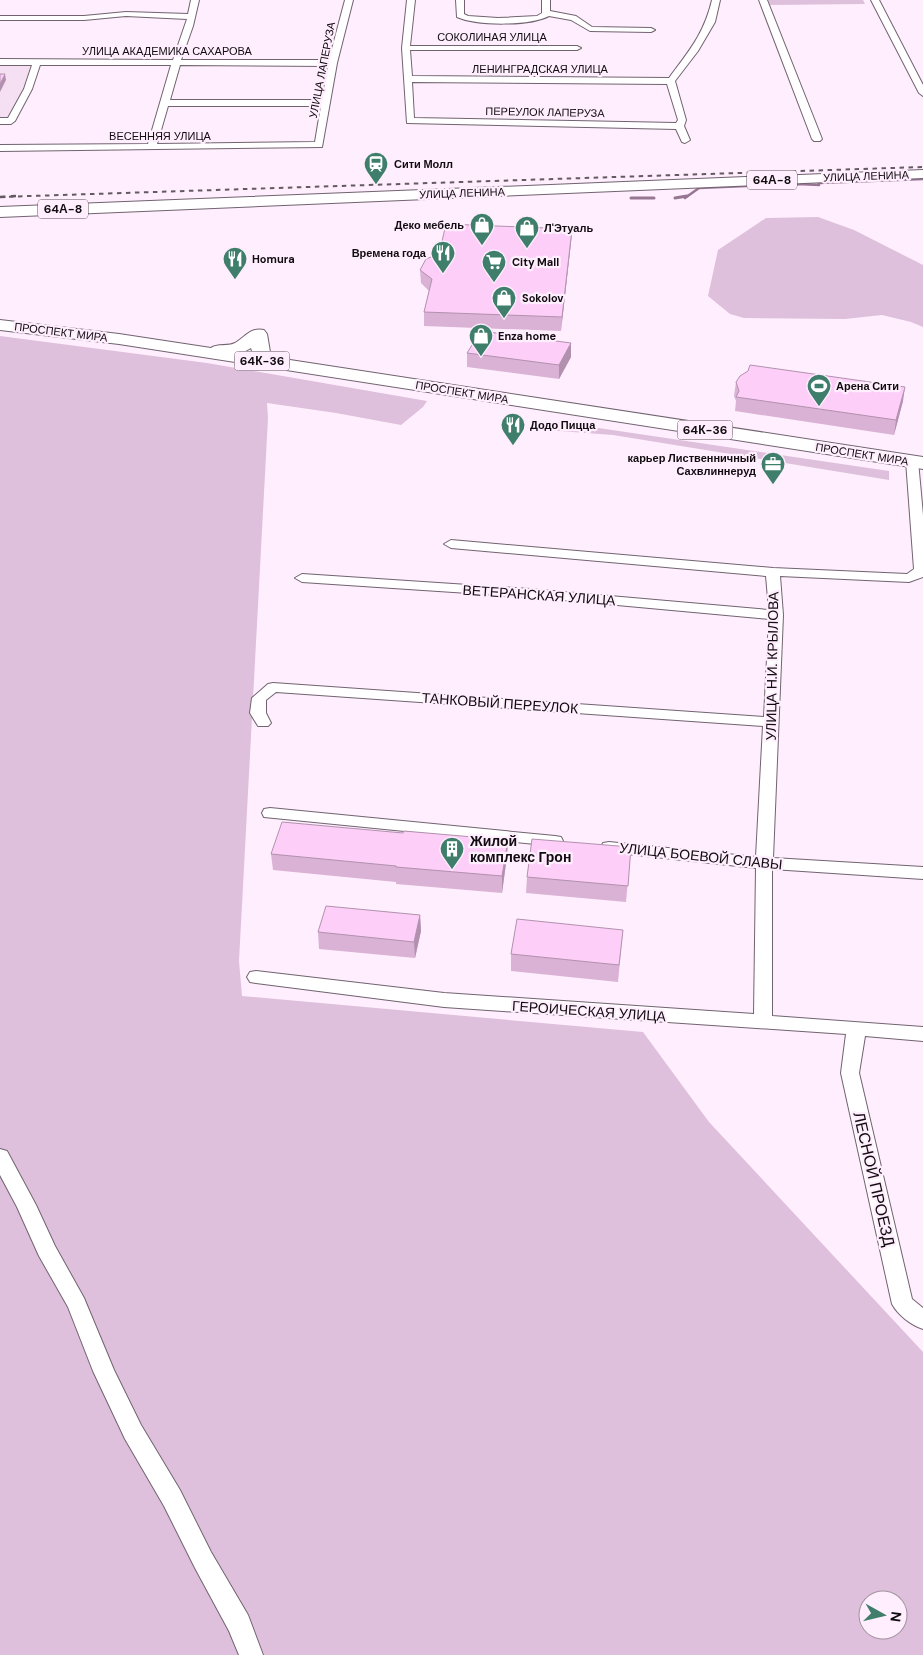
<svg xmlns="http://www.w3.org/2000/svg" width="923" height="1655" font-family="'DM Sans',sans-serif">
	<style>
		.built { fill: #f5e0f3 }
		.green { fill: #dfc0dc; fill-rule: evenodd }
		.lines { fill: none; stroke-linecap: round; stroke-linejoin: round }
		.stream-far1 { stroke: #977694; stroke-width: 2.5 }
		.stream { stroke: #977694; stroke-width: 3 }
		.minor-casing { stroke: #716370; stroke-width: 2 }
		.primary-casing { stroke: #716370; stroke-width: 2 }
		.minor { fill: #fff; fill-rule: evenodd }
		.primary { fill: #fff; fill-rule: evenodd }
		.rail-far1 { stroke: #635a62; stroke-width: 2; stroke-dasharray: 4.5 4.5; stroke-linecap: butt }
		.rail { stroke: #635a62; stroke-width: 2.5; stroke-dasharray: 5.5 5.5; stroke-linecap: butt }
		.wall { fill: #dab2d5 }
		.shaded-wall { fill: #b191ae }
		.building { fill: #fdcff8; stroke: #b191ae }
		.labels { text-anchor: middle; dominant-baseline: central; stroke-width: 4.5; stroke-linejoin: round; paint-order: stroke }
		.far-street-label { font-size: 11px; fill: #110c10; stroke: #ffeefd }
		.far-poi-label { font-size: 11px; font-weight: bold; fill: #110c10; stroke: #ffeefd; text-anchor: start }
		.shield { fill: #ffeefd; stroke: #585057; stroke-width: 1 }
		.shield-label { font-size: 12px; font-weight: bold; fill: #110c10 }
		.street-label { font-size: 14px; fill: #110c10; stroke: #ffeefd }
		.poi-label { font-size: 14px; font-weight: bold; fill: #110c10; stroke: #ffeefd; text-anchor: start }
		.near-street-label { font-size: 16px; fill: #110c10; stroke: #ffeefd }
	</style>
	<rect width="100%" height="100%" fill="#ffeefd"/>
	<path class="built" d="M0 63H35L9 120H0Z"/>
	<path class="green" d="M768 0H863L865 4 770 5Z
		M818 217 854 230 923 265V327L911 322 882 315 845 319 744 318 730 314 708 296 718 250 766 218Z
		M0 336 207 363 427 401 423 407 401 425 336 413 267 403 268 418 239 961 242 996 643 1032 709 1122 923 1352V1655H0ZM868 1600H898V1630H868Z
		M558 422 889 471V480L613 435 546 430V424Z"/>
	<g class="lines">
		<path class="stream-far1" d="M685 198 699 188 798 184 819 185V183L923 179"/>
		<path class="stream" d="M631 198H654
			M675 198 687 196"/>
		<defs>
			<path id="minor" d="M191 0H199L193 26 181 60H329L345 0H353L337 63 322 147 0 151V145L148 144 171 65H40L32 89 15 121 11 124H0V118H8L24 89 32 65H0V59L173 60 187 19 126 16 84 20H0V16H84L126 12 188 14ZM180 65 328 66 322 100H170ZM168 106H321L315 142 157 144Z
				M407 0H415L410 46H577L581 48 577 50H410L412 76 669 78C689 51 704 34 712 0H720L715 22 698 51 675 81 686 120 684 126 690 140 685 143 682 142 676 129 407 123 402 48ZM412 82 667 84 678 120 676 123 414 118Z
				M456 0H464V14L468 16 498 18 537 16 542 13V0H550V11L576 16 592 27 651 28 655 30 651 32 590 31 571 20 549 16C530 26 477 26 457 17Z
				M759 0H767L822 139 820 141H814L812 139Z
				M871 0H879L923 85V96L919 93Z
				M912 457 918 461 923 515V577L909 582 780 576 783 615 773 858 923 867V879L772 869V1016L923 1027V1041L865 1036 859 1073 912 1299 923 1308V1329C911 1325 898 1315 892 1304L841 1073 846 1034 444 1007 256 983 250 982 247 977 250 972 256 971 444 993 754 1014 756 868 609 852 603 851 601 847 603 843 609 842 756 857 763 726 276 692 266 700V713L271 723 268 726H258L250 713 252 698 268 684 273 683 764 717 769 619 530 597 302 582 295 578 302 574 530 589 769 610 766 576 451 548 444 544 451 540 773 568 907 574 914 569 906 461Z
				M270 808 555 836 561 837 563 841 561 845 555 846 264 817 262 813 264 809Z
				M0 1149 7 1151 36 1205 55 1246 84 1298 114 1370 141 1425 180 1490 211 1552 248 1615 263 1655H239L229 1631 195 1568 164 1506 125 1439 93 1371 68 1307 39 1256 17 1207 0 1175Z"/>
			<path id="primary" d="M923 170V178L0 217V207Z
				M0 320 119 334 211 348C218 343 227 347 235 343 245 337 251 327 264 330L267 334 270 352 287 356 290 360 923 457V469L119 344 0 330ZM251 348 253 354 242 353Z"/>
		</defs>
		<use href="#minor" class="minor-casing"/>
		<use href="#primary" class="primary-casing"/>
		<use href="#minor" class="minor"/>
		<use href="#primary" class="primary"/>
		<path class="rail-far1" d="M0 197 923 167"/>
		<path class="rail" d="M0 197 16 196"/>
	</g>
	<path class="wall" d="M572 229 571 242 561 331 424 326V312L429 291 421 283 420 270Z
		M571 343V357L559 379 467 367V353Z
		M736 382 903 401 894 435 735 411 736 401 734 396Z
		M403 833 508 840 507 856 502 893 396 884V882L273 870 271 854Z
		M631 847 626 902 526 893 527 877Z
		M420 915 421 931 415 958 319 949 318 932Z
		M623 930 618 982 511 971V954Z"/>
	<path class="shaded-wall" d="M5 74 6 80 0 92V84Z
		M572 229 571 242 561 331 562 317Z
		M571 343V357L559 379V365Z
		M905 387 903 401 894 435 896 420Z
		M508 840 507 856 502 893V876Z
		M420 915 421 931 415 958 414 942Z"/>
	<path class="building" d="M0 74H5L0 84Z
		M446 224 572 229 562 317 424 312 432 279 420 270 426 259 439 254Z
		M481 331 571 343 559 365 467 353Z
		M750 365 905 387 896 420 736 397 739 391 736 382 740 376 748 371Z
		M282 822 403 833 404 831 508 840 502 876 396 867V866L271 854Z
		M532 839 631 847 628 886 527 877Z
		M326 906 420 915 414 942 318 932Z
		M517 919 623 930 619 965 511 954Z"/>
	<defs>
		<symbol id="station-pin" viewBox="-11 -11 22 30"><path d="M0 17L-7.5 6A9.5 9.5 0 1 1 7.5 6Z" fill="#3f7e6b" stroke="#ffeefd"/><path d="M-3-6H3Q5-6 5-4V2Q5 4 3 4L4.5 6H3L1.5 4h-3L-3 6H-4.5L-3 4Q-5 4-5 2V-4Q-5-6-3-6ZM-3.5-4v3h7v-3ZM-3.5 1v1.5H-2V1ZM2 1v1.5H3.5V1Z" fill="#fff"/></symbol>
		<symbol id="shop-pin" viewBox="-11 -11 22 30"><path d="M0 17L-7.5 6A9.5 9.5 0 1 1 7.5 6Z" fill="#3f7e6b" stroke="#ffeefd"/><path d="M-5-2.5h2.3a2.7 3.5 0 0 1 5.4 0H5L5.5 6h-11ZM-1.5-2.5h3a1.5 2.3 0 0 0-3 0Z" fill="#fff"/></symbol>
		<symbol id="restaurant-pin" viewBox="-11 -11 22 30"><path d="M0 17L-7.5 6A9.5 9.5 0 1 1 7.5 6Z" fill="#3f7e6b" stroke="#ffeefd"/><path d="M-5-6h1v4h1v-4h1v4h1v-4h1v5L-1.5 .5V6h-2V.5L-5-1ZM5-6V6H3V1.5H1.5Q1.5-4 5-6Z" fill="#fff"/></symbol>
		<symbol id="supermarket-pin" viewBox="-11 -11 22 30"><path d="M0 17L-7.5 6A9.5 9.5 0 1 1 7.5 6Z" fill="#3f7e6b" stroke="#ffeefd"/><path d="M-6-5.5h2.5l.6 2H6L4.5 2H-2.5L-4.4-4H-6ZM-1.5 3.2a1.3 1.3 0 1 0 .1 0ZM3 3.2a1.3 1.3 0 1 0 .1 0Z" fill="#fff"/></symbol>
		<symbol id="stadium-pin" viewBox="-11 -11 22 30"><path d="M0 17L-7.5 6A9.5 9.5 0 1 1 7.5 6Z" fill="#3f7e6b" stroke="#ffeefd"/><path d="M0-5a6.5 5 0 1 0 0 10a6.5 5 0 1 0 0-10ZM-3.5-1.8h7v3.6h-7Z" fill="#fff"/></symbol>
		<symbol id="office-pin" viewBox="-11 -11 22 30"><path d="M0 17L-7.5 6A9.5 9.5 0 1 1 7.5 6Z" fill="#3f7e6b" stroke="#ffeefd"/><path d="M-6-3h4V-5.5h4V-3h4V5H-6ZM-1-4.5V-3h2v-1.5ZM-6 0V1H6V0Z" fill="#fff"/></symbol>
		<symbol id="building-pin" viewBox="-11 -11 22 30"><path d="M0 17L-7.5 6A9.5 9.5 0 1 1 7.5 6Z" fill="#3f7e6b" stroke="#ffeefd"/><path d="M-4-6H4V6H1V3H-1V6H-4ZM-2.5-4.3h1.7v1.8h-1.7ZM.8-4.3h1.7v1.8H.8ZM-2.5-1h1.7V.8h-1.7ZM.8-1h1.7V.8H.8Z" fill="#fff"/></symbol>
	</defs>
	<g fill-rule="evenodd">
		<use href="#station-pin" x="362" y="150" width="28" height="38"/>
		<use href="#shop-pin" x="468" y="211" width="28" height="38"/>
		<use href="#shop-pin" x="513" y="214" width="28" height="38"/>
		<use href="#restaurant-pin" x="429" y="239" width="28" height="38"/>
		<use href="#restaurant-pin" x="221" y="245" width="28" height="38"/>
		<use href="#supermarket-pin" x="480" y="248" width="28" height="38"/>
		<use href="#shop-pin" x="490" y="284" width="28" height="38"/>
		<use href="#shop-pin" x="467" y="322" width="28" height="38"/>
		<use href="#stadium-pin" x="805" y="372" width="28" height="38"/>
		<use href="#restaurant-pin" x="499" y="411" width="28" height="38"/>
		<use href="#office-pin" x="759" y="450" width="28" height="38"/>
		<use href="#building-pin" x="438" y="835" width="28" height="38"/>
	</g>
	<g class="labels">
		<g class="far-street-label">
			<text x="492" y="37">СОКОЛИНАЯ УЛИЦА</text>
			<text x="167" y="51">УЛИЦА АКАДЕМИКА САХАРОВА</text>
			<text x="540" y="69">ЛЕНИНГРАДСКАЯ УЛИЦА</text>
			<text transform="translate(322 70) rotate(-79)">УЛИЦА ЛАПЕРУЗА</text>
			<text transform="translate(545 112) rotate(1)">ПЕРЕУЛОК ЛАПЕРУЗА</text>
			<text x="160" y="136">ВЕСЕННЯЯ УЛИЦА</text>
			<text transform="translate(866 176) rotate(-2)">УЛИЦА ЛЕНИНА</text>
			<text transform="translate(462 193) rotate(-2)">УЛИЦА ЛЕНИНА</text>
			<text transform="translate(61 332) rotate(7)">ПРОСПЕКТ МИРА</text>
			<text transform="translate(462 392) rotate(9)">ПРОСПЕКТ МИРА</text>
			<text transform="translate(862 454) rotate(9)">ПРОСПЕКТ МИРА</text>
		</g>
		<g class="far-poi-label">
			<text x="394" y="164">Сити Молл</text>
			<text x="464" y="225" text-anchor="end">Деко мебель</text>
			<text x="544" y="228">Л'Этуаль</text>
			<text x="426" y="253" text-anchor="end">Времена года</text>
			<text x="252" y="259">Homura</text>
			<text x="512" y="262">City Mall</text>
			<text x="522" y="298">Sokolov</text>
			<text x="498" y="336">Enza home</text>
			<text x="836" y="386">Арена Сити</text>
			<text x="530" y="425">Додо Пицца</text>
			<text x="756" y="458" text-anchor="end">карьер Лиственничный<tspan x="756" dy="13">Сахвлиннеруд</tspan></text>
		</g>
		<g class="shield">
			<rect x="747" y="170.5" width="50" height="19" rx="4"/>
			<rect x="38" y="199.5" width="50" height="19" rx="4"/>
			<rect x="234.5" y="351.5" width="55" height="19" rx="4"/>
			<rect x="677.5" y="420.5" width="55" height="19" rx="4"/>
		</g>
		<g class="shield-label">
			<text x="772" y="180">64А-8</text>
			<text x="63" y="209">64А-8</text>
			<text x="262" y="361">64К-36</text>
			<text x="705" y="430">64К-36</text>
		</g>
		<g class="street-label">
			<text transform="translate(539 595) rotate(4)">ВЕТЕРАНСКАЯ УЛИЦА</text>
			<text transform="translate(772 666) rotate(-89)">УЛИЦА Н.И. КРЫЛОВА</text>
			<text transform="translate(500 703) rotate(4)">ТАНКОВЫЙ ПЕРЕУЛОК</text>
			<text transform="translate(701 856) rotate(6)">УЛИЦА БОЕВОЙ СЛАВЫ</text>
			<text transform="translate(589 1011) rotate(4)">ГЕРОИЧЕСКАЯ УЛИЦА</text>
		</g>
		<g class="poi-label">
			<text x="470" y="841">Жилой<tspan x="470" dy="16">комплекс Грон</tspan></text>
		</g>
		<g class="near-street-label">
			<text transform="translate(874 1179) rotate(77)">ЛЕСНОЙ ПРОЕЗД</text>
		</g>
	</g>
	<g transform="translate(883 1615) rotate(98)"><circle r="24" fill="#ffeefd" stroke="#a0949e"/>
	<path d="M0-4L9 19L0 12L-9 19Z" fill="#3f7e6b"/>
	<text y="-8" font-size="14" font-weight="bold" text-anchor="middle" fill="#110c10">N</text>
	</g>
</svg>
